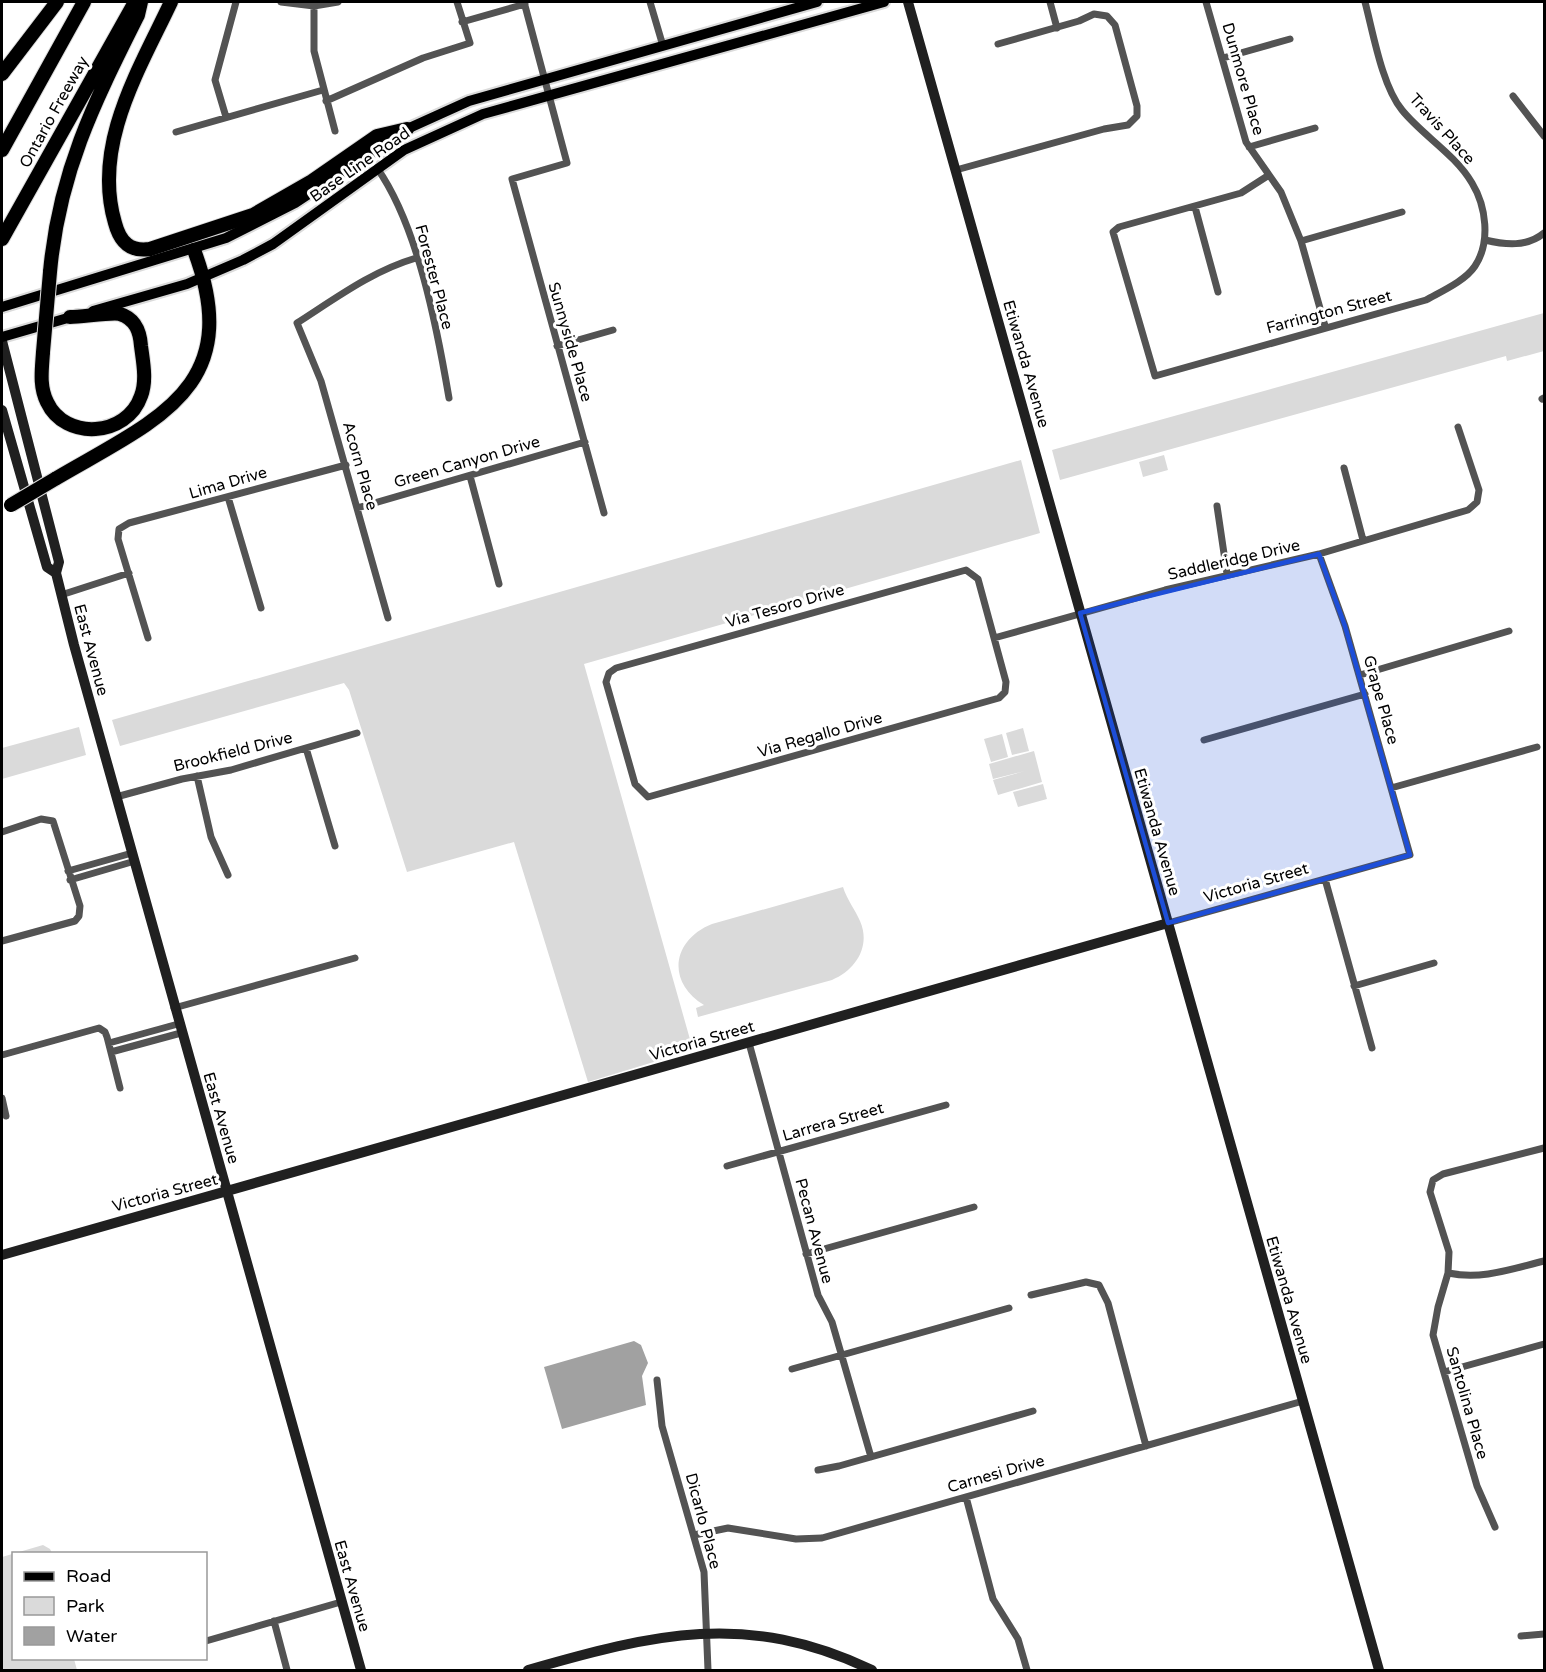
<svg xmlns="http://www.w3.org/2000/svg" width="1546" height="1672" font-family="'Varela Round',sans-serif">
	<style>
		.green { fill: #dadada }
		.water { fill: #a1a1a1 }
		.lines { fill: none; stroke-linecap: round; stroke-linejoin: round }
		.primary-casing { stroke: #dbdbdb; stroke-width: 14 }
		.highway-casing { stroke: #dbdbdb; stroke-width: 16 }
		.street { stroke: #535353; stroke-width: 7 }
		.secondary { stroke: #202020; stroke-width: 10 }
		.primary { stroke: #000; stroke-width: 10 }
		.highway { stroke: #000; stroke-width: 14 }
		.highway-bridge-casing { stroke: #dbdbdb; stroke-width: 16; stroke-linecap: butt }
		.highway-bridge { stroke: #000; stroke-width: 14 }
		.marked { fill: #1d4ed8; fill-opacity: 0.2; stroke: #1d4ed8; stroke-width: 4.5; stroke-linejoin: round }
		.labels { text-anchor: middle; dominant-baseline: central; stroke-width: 6; stroke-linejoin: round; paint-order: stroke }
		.street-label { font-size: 16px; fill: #000; stroke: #fff }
	</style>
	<rect width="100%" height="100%" fill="#fff"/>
	<path class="green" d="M1544 313V351L1507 361 1506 356 1060 480 1052 450Z
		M1164 455 1168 470 1143 477 1139 462Z
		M1021 460 1040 533 584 664 693 1050 588 1082 514 842 407 872 349 690 344 683 120 746 112 720Z
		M79 727 86 755 2 779V748Z
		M1023 728 1029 751 1012 755 1006 733Z
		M1002 734 1008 757 991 762 984 739Z
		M1034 751 1042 782 998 795 993 780 1025 771 993 779 989 764Z
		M1043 784 1047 799 1018 807 1013 792Z
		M843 887C847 900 855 909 860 921 871 946 856 970 832 980L698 1017 696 1008 704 1005C666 982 672 940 712 924Z
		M43 1545 50 1549 52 1553 14 1554V1658L74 1659 77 1670H2V1557Z"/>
	<path class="water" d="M634 1341 641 1345 648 1363 642 1376 646 1405 562 1429 544 1367Z"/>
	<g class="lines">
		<defs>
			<path id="primary" d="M2 307 226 238 295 203 407 129 469 101 817 2
				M93 311 187 284 243 260 273 244 404 150 483 114 884 2
				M2 337 78 315"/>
			<path id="highway" d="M171 2C139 70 92 145 115 223 120 242 130 252 150 249L253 215 312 181 377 136 407 129
				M2 74 57 2
				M2 150 84 2
				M2 239 135 2
				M50 272C59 172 94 103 138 15L141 2
				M43 352C42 369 39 386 47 402 65 441 127 437 141 396 147 380 143 362 141 346 140 332 136 319 120 314 112 312 82 317 70 317
				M55 479C157 419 246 388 194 250"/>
		</defs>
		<use href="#primary" class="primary-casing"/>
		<use href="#highway" class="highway-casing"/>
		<path class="street" d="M281 2 314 6 338 2
			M524 2 567 163 512 179 604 513
			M650 2 663 46
			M1050 2 1057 28
			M1206 2 1246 142 1281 192 1301 241 1325 326
			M314 6V51L335 131
			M462 22 525 4
			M1223 58 1290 39
			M1513 96 1544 136
			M326 101 423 58 470 43 457 2
			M226 117 215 80 236 2
			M176 132 323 90
			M1249 147 1315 128
			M377 168C418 226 437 328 449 398
			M956 170 1104 129 1128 125 1137 116V106L1115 25 1107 16 1094 14 1079 21 998 44
			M1269 175 1241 193 1119 227 1113 232 1155 376 1426 300C1442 291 1465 281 1475 266 1491 242 1486 206 1472 183 1455 154 1422 135 1402 110 1382 86 1373 32 1365 2
			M1195 207 1218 292
			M1485 240C1506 245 1527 247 1544 233
			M1301 241 1402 212
			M557 346 613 330
			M1542 399 1544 398
			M1344 468 1363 540
			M470 476 499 584
			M228 497 261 608
			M1217 506 1227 574
			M357 508 585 442
			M966 570 978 579 1006 682 1005 692 999 698 648 797 635 784 606 682 609 673 616 668Z
			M61 595 129 573
			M388 618 321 381 297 323C336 298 372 271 416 258
			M148 638 118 539 119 529 129 523 346 465
			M994 638 1165 590 1319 554 1468 510 1477 502 1479 490 1458 427
			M1360 675 1509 631
			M1204 740 1365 694
			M306 748 335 846
			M197 776 211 837 228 875
			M1391 788 1537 747
			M116 797 182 779 231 770 357 733
			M2 832 41 819 53 821 80 906 79 916 75 921 2 941
			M68 871 132 853
			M1325 879 1372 1048
			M70 880 135 861
			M1168 923 1410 855 1345 626 1319 554
			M1354 986 1434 963
			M174 1008 355 958
			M109 1043 178 1024
			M749 1043 818 1295 832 1322 871 1457
			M111 1052 181 1033
			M2 1055 99 1028 105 1032 107 1037 120 1088
			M2 1098 6 1116
			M727 1166 946 1105
			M806 1254 974 1207
			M1448 1273C1482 1280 1511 1269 1544 1261
			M1031 1295 1086 1282 1099 1285 1108 1303 1146 1446
			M792 1369 1009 1308
			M1444 1372 1544 1344
			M657 1380 662 1426 704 1572 708 1670
			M818 1470 839 1466 1033 1411
			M966 1497 993 1599 1018 1639 1027 1670
			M1495 1527 1477 1486 1433 1335 1438 1307 1448 1273 1449 1252 1430 1192 1433 1180 1443 1174 1544 1148
			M694 1535 728 1528 796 1539 822 1538 1303 1401
			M274 1621 287 1670
			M1521 1636 1544 1634
			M206 1641 341 1602"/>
		<path class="secondary" d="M908 2 1379 1670
			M2 341 59 562 56 573 74 645 361 1670
			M2 410 47 567 56 573
			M2 1255 1168 923
			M528 1670C654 1634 746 1610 872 1670"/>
		<use href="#primary" class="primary"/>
		<use href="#highway" class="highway"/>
		<defs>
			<path id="highway-bridge" d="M43 352 50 272
				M11 505 55 479"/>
		</defs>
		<use href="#highway-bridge" class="highway-bridge-casing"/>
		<use href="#highway-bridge" class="highway-bridge"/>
	</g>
	<path class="marked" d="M1319 554 1345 626 1410 855 1168 923 1080 613Z"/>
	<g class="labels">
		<g class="street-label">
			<text transform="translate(1243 79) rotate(74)">Dunmore Place</text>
			<text transform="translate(54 112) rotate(-61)">Ontario Freeway</text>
			<text transform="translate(1442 129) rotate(48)">Travis Place</text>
			<text transform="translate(360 165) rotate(-35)">Base Line Road</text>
			<text transform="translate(434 277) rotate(75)">Forester Place</text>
			<text transform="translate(1329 312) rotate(-15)">Farrington Street</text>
			<text transform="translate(570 342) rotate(74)">Sunnyside Place</text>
			<text transform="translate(1026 364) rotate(74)">Etiwanda Avenue</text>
			<text transform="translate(467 462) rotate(-16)">Green Canyon Drive</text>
			<text transform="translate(360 466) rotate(74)">Acorn Place</text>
			<text transform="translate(228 483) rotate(-16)">Lima Drive</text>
			<text transform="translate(1234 560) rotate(-13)">Saddleridge Drive</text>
			<text transform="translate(785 606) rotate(-16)">Via Tesoro Drive</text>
			<text transform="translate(91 650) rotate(75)">East Avenue</text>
			<text transform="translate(1381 700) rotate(74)">Grape Place</text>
			<text transform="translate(820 735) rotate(-16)">Via Regallo Drive</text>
			<text transform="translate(233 752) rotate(-14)">Brookfield Drive</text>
			<text transform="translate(1157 832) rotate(74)">Etiwanda Avenue</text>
			<text transform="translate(1256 883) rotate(-16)">Victoria Street</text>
			<text transform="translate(702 1041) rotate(-16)">Victoria Street</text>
			<text transform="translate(221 1118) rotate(74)">East Avenue</text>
			<text transform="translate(833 1122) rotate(-16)">Larrera Street</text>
			<text transform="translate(165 1193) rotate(-15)">Victoria Street</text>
			<text transform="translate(814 1231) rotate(75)">Pecan Avenue</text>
			<text transform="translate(1289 1300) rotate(74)">Etiwanda Avenue</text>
			<text transform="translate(1467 1403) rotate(74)">Santolina Place</text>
			<text transform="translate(996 1474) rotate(-16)">Carnesi Drive</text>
			<text transform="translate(703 1521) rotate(75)">Dicarlo Place</text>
			<text transform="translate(352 1586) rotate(74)">East Avenue</text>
		</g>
	</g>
	<rect width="1546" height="1672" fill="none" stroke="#000000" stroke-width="6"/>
	<rect x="12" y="1552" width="195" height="108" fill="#ffffff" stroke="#999999" stroke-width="1.5"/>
	<rect x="24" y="1572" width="30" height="9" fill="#000000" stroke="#999999" stroke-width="1.5"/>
	<text x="66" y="1582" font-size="18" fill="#000000">Road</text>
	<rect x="24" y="1597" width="30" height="18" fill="#dadada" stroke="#999999" stroke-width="1.5"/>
	<text x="66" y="1612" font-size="18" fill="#000000">Park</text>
	<rect x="24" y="1627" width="30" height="18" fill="#a1a1a1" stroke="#999999" stroke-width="1.5"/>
	<text x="66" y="1642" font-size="18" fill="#000000">Water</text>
</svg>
